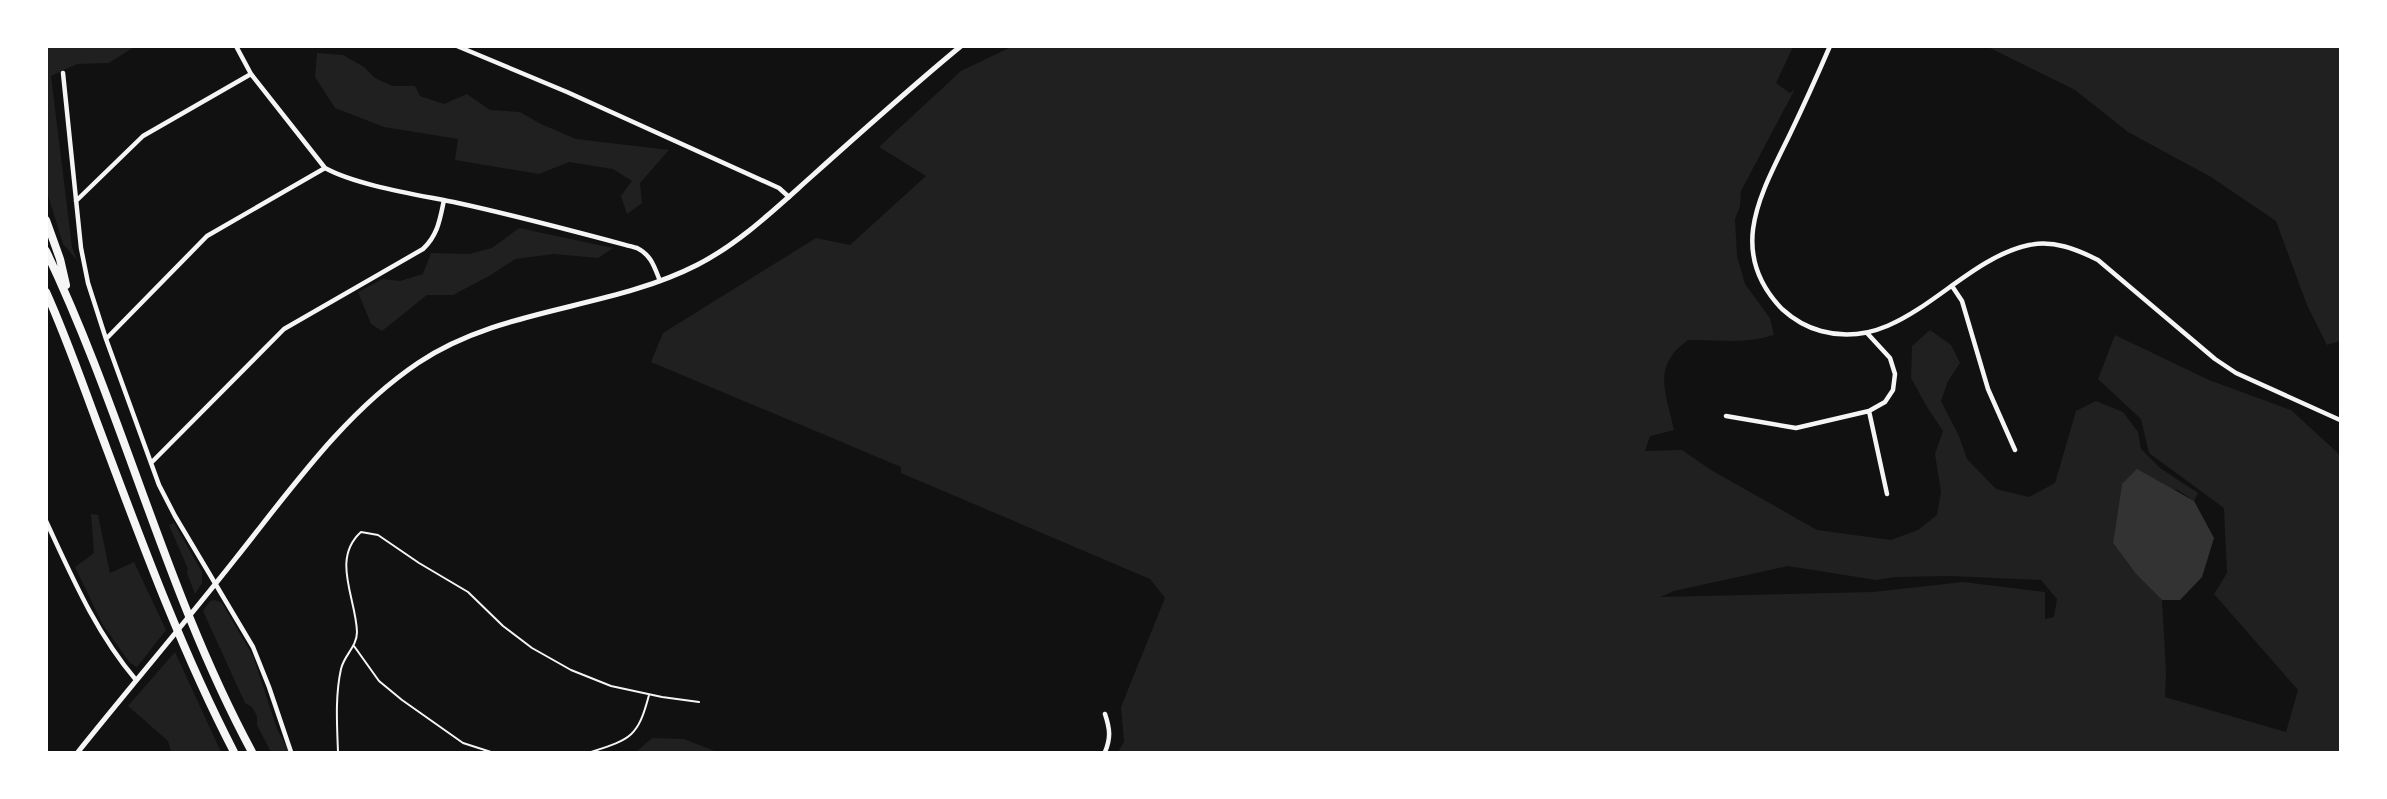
<svg xmlns="http://www.w3.org/2000/svg" width="2387" height="799" font-family="Signika,sans-serif">
	<style>
		.green { fill: #202020; fill-rule: evenodd }
		.water { fill: #333 }
		.lines { fill: none; stroke-linecap: round; stroke-linejoin: round }
		.service { stroke: #f5f5f5; stroke-width: 2 }
		.minor { stroke: #f5f5f5; stroke-width: 4.5 }
		.tertiary { stroke: #f5f5f5; stroke-width: 5 }
		.motorway { stroke: #f5f5f5; stroke-width: 8 }
	</style>
	<rect width="100%" height="100%" fill="#111"/>
	<path class="green" d="M46 47H134L109 63 77 64 51 76 72 247 77 260 63 244 47 192Z
		M1011 47H1793L1776 83 1790 93 1795 89 1741 191 1740 206 1735 219 1737 256 1745 284 1770 318 1774 335C1740 345 1721 339 1688 340 1682 345 1675 350 1671 357 1656 377 1670 408 1674 430L1650 436 1645 451 1682 450 1711 470 1817 530 1891 540 1918 530 1937 515 1941 492 1935 454 1943 431 1927 407 1911 378 1912 346 1930 330 1951 345 1960 363 1948 381 1941 401 1959 436 1967 459 1996 489 2029 497 2055 483 2076 411 2096 401 2123 412 2138 432 2141 449 2160 468 2198 493 2194 501 2178 490 2122 484 2113 543 2136 574 2162 600 2166 672 2165 697 2286 732 2298 690 2214 594 2227 573 2224 508 2149 453 2141 419 2098 379 2115 335 2209 380 2291 410 2340 455V752H1118L1124 742 1121 707 1165 598 1150 579 901 473V467L651 362 663 333 816 238 850 245 926 176 879 147 961 71ZM1788 566 1876 580 1895 577 1950 576 2041 580 2057 599 2054 617 2045 619V592L1963 582 1873 592 1660 597 1674 591Z
		M1988 47H2340V341L2327 345 2307 305 2276 221 2211 177 2128 132 2075 90Z
		M317 53 343 55 364 67 375 78 392 86H415L420 96 444 104 467 94 490 110 520 112 541 124 576 139 669 150 640 183 642 203 627 214 621 196 632 181 613 169 569 162 539 174 455 160 458 139 384 127 335 108 315 77Z
		M519 228 613 248 598 258 554 254 515 259 491 275 453 295H427L382 331 371 324 358 292 383 279 400 281 423 274 431 253 469 254 492 248Z
		M91 514 98 515 110 573 134 562 166 630 137 667 130 663 103 625 75 567 94 553Z
		M174 523 202 572V583L195 594 187 573 188 569 169 525Z
		M215 600 222 603 253 656 277 729 289 752H271L257 725V716L252 707 245 703 203 611 210 601Z
		M175 652 221 752H171L168 741 128 706Z
		M652 738 684 739 717 752H636Z"/>
	<path class="water" d="M2137 469 2194 501 2214 538 2202 577 2180 600H2162L2136 574 2113 543 2122 484Z"/>
	<g class="lines">
		<path class="service" d="M354 646 379 681 402 700 463 743 491 752
			M338 752C337 725 335 696 341 669 344 655 357 647 357 632 356 598 331 559 361 532L378 535 419 563 468 592 503 626 532 648 571 670 611 686 662 697 699 702
			M591 752C631 739 638 737 649 695"/>
		<path class="minor" d="M236 46 251 74 325 168C358 186 420 195 458 203 518 216 577 232 637 248 651 255 654 266 660 281
			M457 46 567 92 779 188 789 197
			M1830 46C1817 76 1804 105 1790 134 1761 194 1726 251 1782 309 1793 319 1806 327 1821 331 1903 354 1955 261 2029 245 2054 240 2076 249 2098 260L2215 359 2236 373 2340 420
			M63 73 81 248 88 283 106 339 159 485 175 516 253 647 269 687 291 752
			M76 201 143 136 251 74
			M1952 286 1962 301 1988 389 2015 450
			M106 339 207 236 325 168
			M1869 411 1887 494
			M1726 416 1796 428 1869 411 1885 402 1893 390 1895 374 1890 358 1867 333
			M151 463 284 329 423 249C438 235 440 219 444 200
			M46 521C72 577 96 633 136 680
			M1105 752C1111 738 1110 729 1105 714"/>
		<path class="tertiary" d="M78 752C130 687 184 624 236 558 291 489 344 413 418 363 501 307 609 310 697 265 740 243 776 208 812 176 861 132 910 88 961 46"/>
		<path class="motorway" d="M46 220 60 259 66 285
			M46 251C124 414 166 593 252 752
			M46 292C65 334 80 377 96 420 138 532 179 646 234 752"/>
	</g>
	<rect width="2387" height="799" fill="none" stroke="#ffffff" stroke-width="96"/>
</svg>
